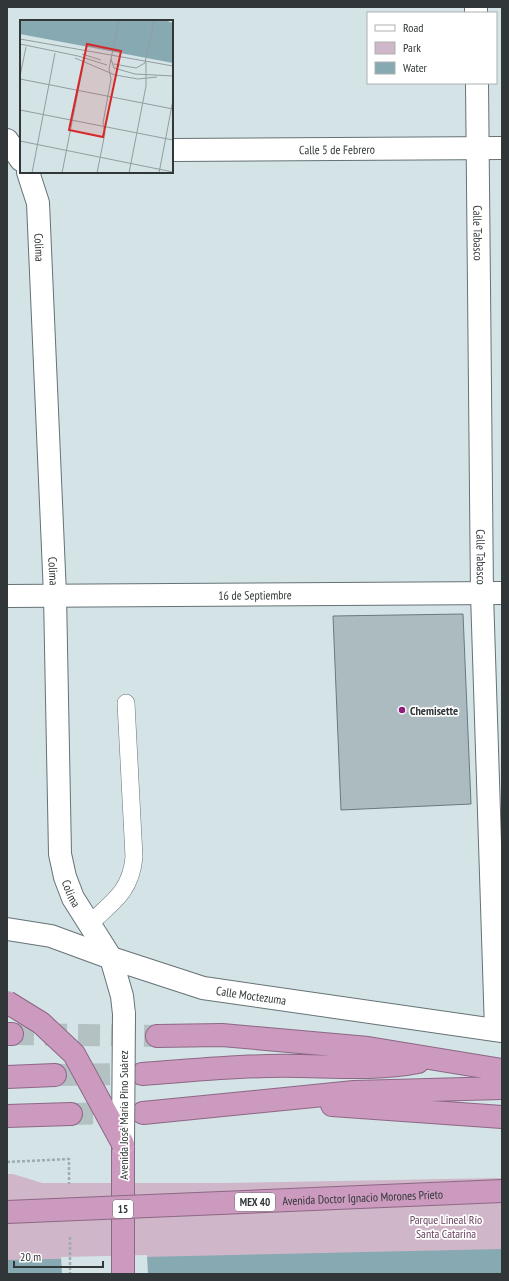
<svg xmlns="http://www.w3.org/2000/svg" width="509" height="1281" font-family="'PT Sans Narrow',sans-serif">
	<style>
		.green { fill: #cfb6c8 }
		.water { fill: #86a9b2 }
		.pier { fill: #d3e3e6 }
		.building { fill: #acbbbf; stroke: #6b797d }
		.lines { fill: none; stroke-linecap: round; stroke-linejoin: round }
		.trunk-tunnel { stroke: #b3c1c3; stroke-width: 22; stroke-dasharray: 22 11; stroke-linecap: butt }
		.service-casing { stroke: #657276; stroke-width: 18 }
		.minor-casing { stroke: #657276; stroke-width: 24 }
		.tertiary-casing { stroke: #657276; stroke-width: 24 }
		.trunk-casing { stroke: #8d6785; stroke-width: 24 }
		.path { stroke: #9facaf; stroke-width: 2.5; stroke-dasharray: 3 2; stroke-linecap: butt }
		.service { stroke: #fff; stroke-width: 17 }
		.minor { stroke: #fff; stroke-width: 22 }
		.tertiary { stroke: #fff; stroke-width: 22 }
		.trunk { stroke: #cc9abf; stroke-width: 22 }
		.tertiary-bridge-casing { stroke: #657276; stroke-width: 24; stroke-linecap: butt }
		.trunk-bridge-casing { stroke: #8d6785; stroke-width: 24; stroke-linecap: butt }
		.tertiary-bridge { stroke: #fff; stroke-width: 22 }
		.trunk-bridge { stroke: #cc9abf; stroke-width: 22 }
		.poi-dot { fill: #911d7d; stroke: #fff; stroke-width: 1.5 }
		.labels { text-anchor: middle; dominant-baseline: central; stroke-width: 3.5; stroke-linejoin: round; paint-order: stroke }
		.shield { fill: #fff; stroke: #6f7374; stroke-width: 1 }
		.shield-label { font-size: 11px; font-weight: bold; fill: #313738 }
		.street-label { font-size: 12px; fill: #313738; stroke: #fff }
		.poi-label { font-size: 12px; font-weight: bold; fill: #313738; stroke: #fff; text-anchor: start }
		.park-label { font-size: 12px; fill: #69415f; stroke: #fff }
		.inset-road { fill: none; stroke: #929ea0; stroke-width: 1 }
		.view { fill: #d62828; fill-opacity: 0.15; stroke: #d62828; stroke-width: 2 }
		.inset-edge { fill: none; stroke: #313738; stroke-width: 2 }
	</style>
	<rect width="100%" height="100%" fill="#d3e3e6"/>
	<path class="green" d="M7 1174H13L42 1183H222L502 1178V1274H7Z"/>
	<path class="water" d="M502 1249V1274H7V1260Z"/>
	<path class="pier" d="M147 1255 148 1274H62L61 1257Z"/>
	<path class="building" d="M463 614 471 804 341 810 333 616Z"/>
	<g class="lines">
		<path class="trunk-tunnel" d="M12 1034 157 1036
			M55 1075 142 1074
			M71 1114 124 1113"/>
		<defs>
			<path id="service" d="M90 923C113 902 131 891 134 857L126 703"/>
			<g id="minor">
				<path d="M476 7V13"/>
				<path id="s1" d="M477 83 482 594 496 1030"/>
				<path id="s2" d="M7 929 51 936 111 958 203 988 502 1031"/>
			</g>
			<g id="tertiary">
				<path d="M7 140 21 160"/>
				<path id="s3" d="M172 150 502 148"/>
				<path id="s4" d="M28 172 38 203 55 595 60 854 65 877 73 898 111 958 122 996 124 1014"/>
				<path id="s5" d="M7 596 502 593"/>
			</g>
			<path id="trunk" d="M7 1034H12
				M157 1036 222 1035 368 1048 502 1070
				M142 1074C184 1071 225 1067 267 1066 317 1064 368 1072 418 1062
				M7 1077 55 1075
				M332 1105 502 1117
				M143 1113 354 1092 502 1088
				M7 1116 71 1114
				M123 1144V1274"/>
		</defs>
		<use href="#service" class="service-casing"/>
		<use href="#minor" class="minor-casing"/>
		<use href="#tertiary" class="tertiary-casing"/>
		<use href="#trunk" class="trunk-casing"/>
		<path class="path" d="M7 1162 69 1159V1184
			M70 1237V1274"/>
		<use href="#service" class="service"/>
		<use href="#minor" class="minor"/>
		<use href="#tertiary" class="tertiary"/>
		<use href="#trunk" class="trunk"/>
		<defs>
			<path id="tertiary-bridge" d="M123 1144 124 1014"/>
			<g id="trunk-bridge">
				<path d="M7 1002 41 1023 74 1054 123 1144"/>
				<path id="s6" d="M7 1212 502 1191"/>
			</g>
		</defs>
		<use href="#tertiary-bridge" class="tertiary-bridge-casing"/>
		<use href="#trunk-bridge" class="trunk-bridge-casing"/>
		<use href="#tertiary-bridge" class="tertiary-bridge"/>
		<use href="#trunk-bridge" class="trunk-bridge"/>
	</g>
	<circle class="poi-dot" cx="402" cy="710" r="4"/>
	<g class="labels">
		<g class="shield">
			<rect x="235" y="1193" width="40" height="18" rx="3"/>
			<rect x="113" y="1200" width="20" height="18" rx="3"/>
		</g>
		<g class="shield-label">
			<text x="255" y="1202">MEX 40</text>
			<text x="123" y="1209">15</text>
		</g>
		<g class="street-label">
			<text stroke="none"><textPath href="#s3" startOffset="165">Calle 5 de Febrero</textPath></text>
			<text stroke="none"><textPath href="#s1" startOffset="150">Calle Tabasco</textPath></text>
			<text stroke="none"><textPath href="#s4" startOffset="77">Colima</textPath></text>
			<text stroke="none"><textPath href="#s1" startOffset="474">Calle Tabasco</textPath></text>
			<text stroke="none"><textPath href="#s4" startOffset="401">Colima</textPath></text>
			<text stroke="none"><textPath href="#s5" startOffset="248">16 de Septiembre</textPath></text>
			<text stroke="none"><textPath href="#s4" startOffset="725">Colima</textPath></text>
			<text stroke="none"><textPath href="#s2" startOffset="254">Calle Moctezuma</textPath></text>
			<text transform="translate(123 1115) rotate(-90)">Avenida José María Pino Suárez</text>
			<text stroke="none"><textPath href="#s6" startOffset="356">Avenida Doctor Ignacio Morones Prieto</textPath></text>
		</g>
		<g class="poi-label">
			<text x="410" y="710">Chemisette</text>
		</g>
		<g class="park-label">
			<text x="446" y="1219">Parque Lineal Río<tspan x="446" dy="14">Santa Catarina</tspan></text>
		</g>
	</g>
	<g transform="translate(20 20)">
		<rect width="153" height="153" fill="#d3e3e6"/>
		<path d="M0 0H144L153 3V43L0 14Z" fill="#86a9b2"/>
		<path class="inset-road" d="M99 0 91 39 94 48 115 54 153 56M0 19 153 46M0 24 58 36 87 45M62 34 81 40M55 38 95 55 118 59 137 57M94 44 116 48 125 43 134 0M0 56 6 27M0 59 153 89M0 90 153 120M0 121 153 152M12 153 35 33M42 153 64 41M77 153 85 113 83 103 91 59 89 49 91 39M109 153 126 66V42M139 153 153 80"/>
		<path class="view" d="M67 24 101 31 83 117 49 110Z"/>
		<rect width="153" height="153" class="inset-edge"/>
	</g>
	<rect width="509" height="1281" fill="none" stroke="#313738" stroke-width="16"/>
	<rect x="367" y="12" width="130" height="72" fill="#ffffff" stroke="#adafaf"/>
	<rect x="375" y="25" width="20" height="6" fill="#ffffff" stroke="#adafaf"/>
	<text x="403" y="32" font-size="12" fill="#313738">Road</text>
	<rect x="375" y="42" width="20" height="12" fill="#cfb6c8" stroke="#adafaf"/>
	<text x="403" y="52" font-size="12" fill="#313738">Park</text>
	<rect x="375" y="62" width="20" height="12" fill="#86a9b2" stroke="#adafaf"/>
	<text x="403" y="72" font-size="12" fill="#313738">Water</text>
	<path d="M14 1261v6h89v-6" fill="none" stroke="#313738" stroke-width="2"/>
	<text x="20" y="1261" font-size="12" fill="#313738" stroke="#ffffff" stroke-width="3" paint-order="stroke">20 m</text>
</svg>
